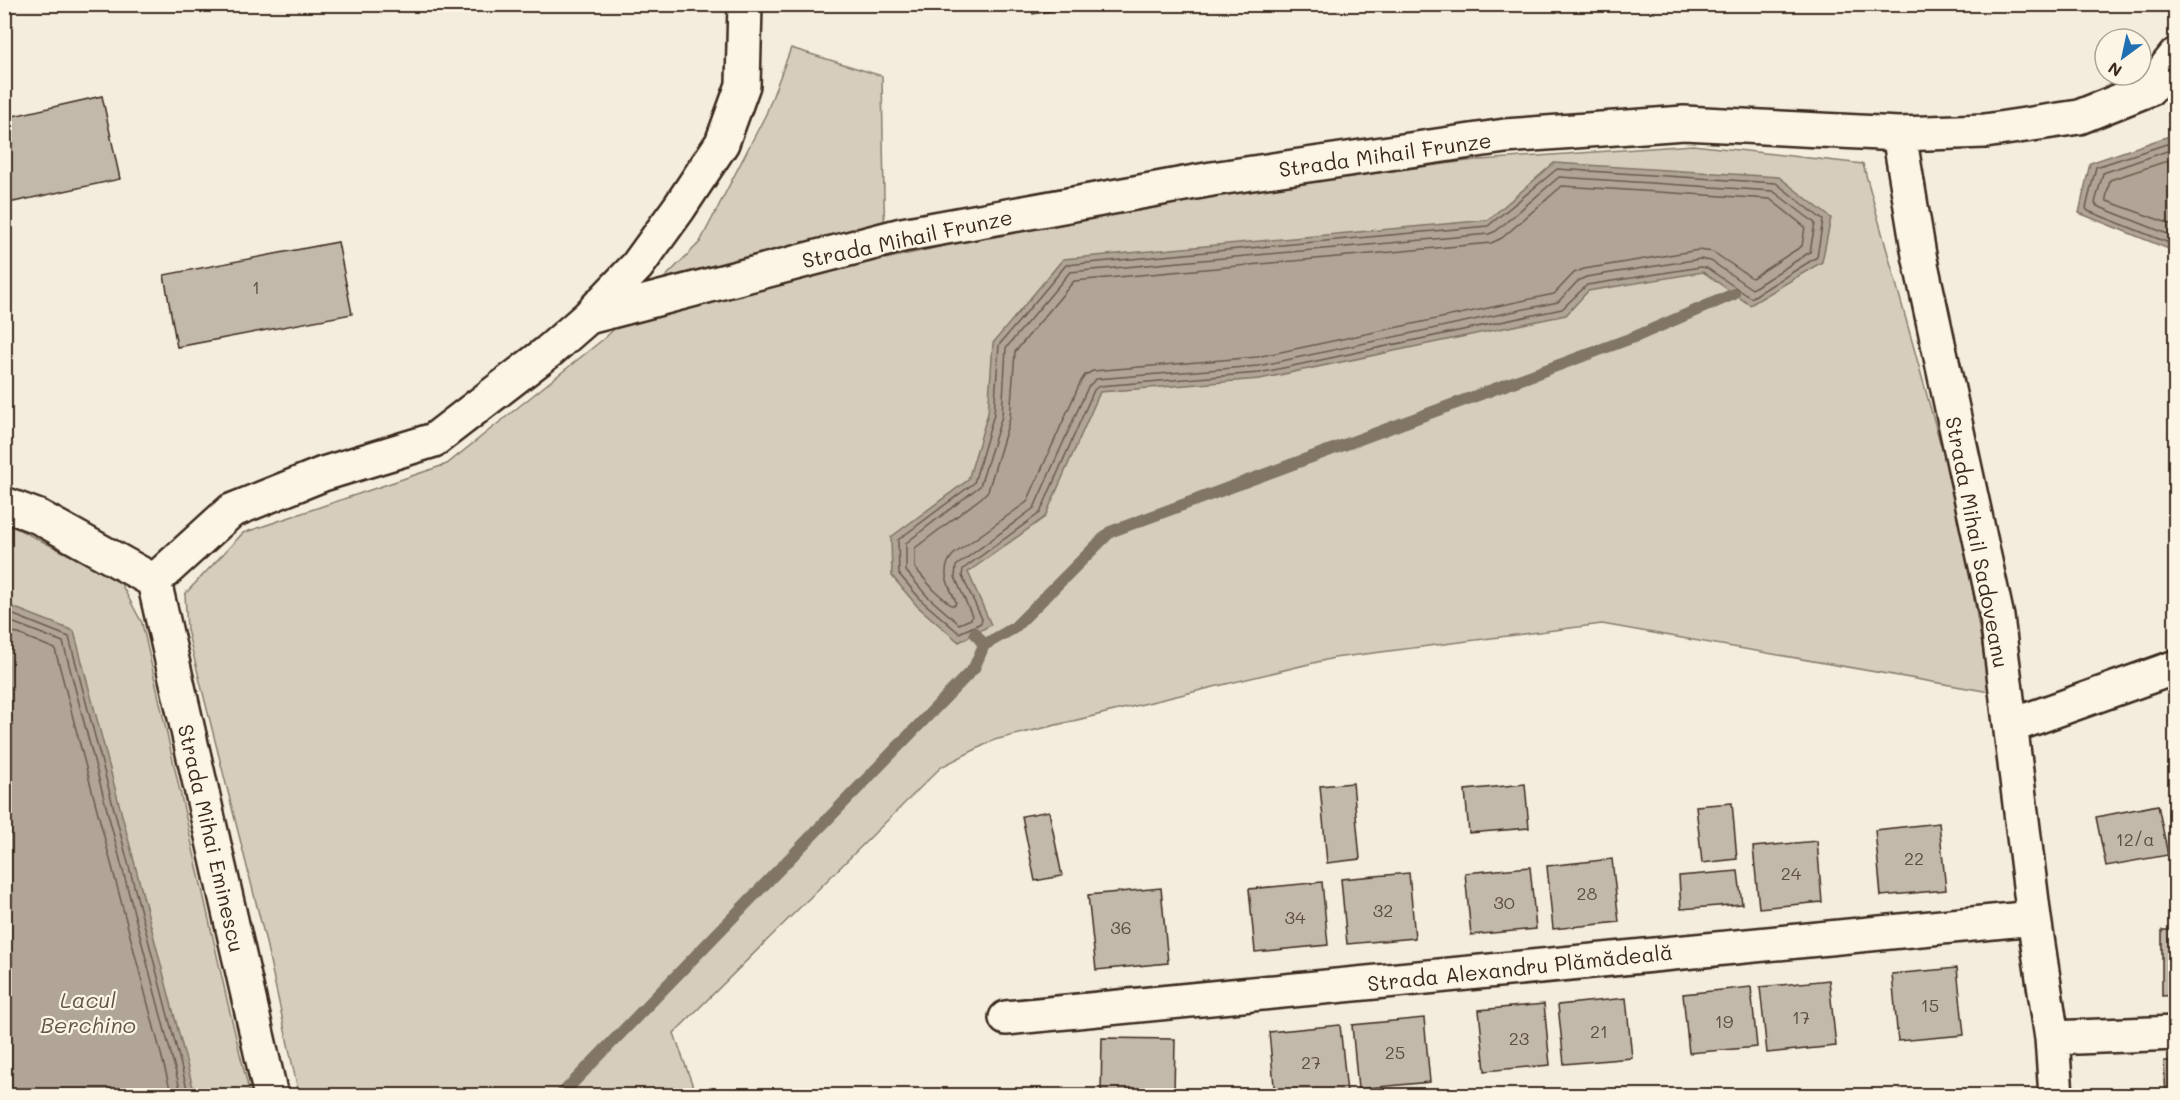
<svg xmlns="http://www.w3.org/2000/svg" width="2180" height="1100" font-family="Mali,sans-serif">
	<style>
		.green { fill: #d6cdbd; stroke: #887c6e; stroke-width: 1.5 }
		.water { fill: #b0a596; stroke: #817466; stroke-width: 1.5 }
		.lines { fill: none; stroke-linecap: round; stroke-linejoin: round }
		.shore { stroke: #6a5b4e; stroke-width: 1.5 }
		.stream { stroke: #817466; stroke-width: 12 }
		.building { fill: #c3b9aa; stroke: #3b2a1e; stroke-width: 1.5 }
		.minor-casing { stroke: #3b2a1e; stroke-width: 38 }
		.minor { stroke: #fcf5e5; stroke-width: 33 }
		.labels { text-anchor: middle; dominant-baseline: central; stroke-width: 4.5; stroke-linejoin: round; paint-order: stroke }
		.number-label { font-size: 18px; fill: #5d4e41 }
		.street-label { font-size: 21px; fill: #3b2a1e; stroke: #fcf5e5 }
		.water-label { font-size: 22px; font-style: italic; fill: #645548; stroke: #fcf5e5 }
	</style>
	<rect width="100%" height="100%" fill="#f4eddd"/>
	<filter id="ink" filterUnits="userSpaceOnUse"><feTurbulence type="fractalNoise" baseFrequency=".0167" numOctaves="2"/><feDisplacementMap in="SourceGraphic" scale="12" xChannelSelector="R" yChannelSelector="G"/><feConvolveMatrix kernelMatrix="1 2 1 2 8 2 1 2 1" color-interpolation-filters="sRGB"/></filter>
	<g filter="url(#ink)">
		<path class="green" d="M791 48 882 76 885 259 1120 207 1467 161 1693 145 1863 164 1959 511 1990 692 1602 624 1334 658 994 740 941 767 674 1033 696 1095H299L265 938 187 630 185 594 243 533 447 464 606 337 700 242 766 114Z
			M4 522 119 580 142 623 228 1004 250 1095H5Z"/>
		<path class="water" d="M2175 134V247L2171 250 2079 213 2090 163Z
			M1554 163 1779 177 1831 218 1822 262 1750 305 1703 272 1588 291 1566 315 1260 379 1100 392 1045 517 968 572 991 625 959 642 917 606 892 576 891 537 968 480 988 413 993 343 1063 259 1488 220Z
			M5 604 74 631 195 1095H5Z"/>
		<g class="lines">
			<path class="shore" d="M2176 141 2096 167 2086 208 2088 211 2169 243H2176
				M2176 148 2103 173 2095 203 2097 206 2170 235H2176
				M2176 158 2110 180 2106 198 2107 201 2176 226
				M1557 169 1776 183 1823 220 1817 257 1751 298 1707 268 1701 267 1587 285 1562 309 1259 373 1099 386 1094 390 1040 513 963 569 962 576 982 619 981 623 959 633 922 601 899 574 898 540 974 483 994 414 999 345 1066 265 1488 226Z
				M1559 177 1773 191 1815 223 1810 252 1752 289 1711 261 1700 259 1586 277 1578 281 1558 302 1258 366 1096 379 1088 387 1034 508 956 566 955 577 972 616 971 619 959 624 927 596 906 571V543L980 486 1002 416 1006 348 1070 272 1489 234 1496 231Z
				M1562 186 1770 199 1805 227 1802 246 1752 278 1713 252 1699 250 1584 269 1574 273 1554 294 1257 357 1093 371 1085 375 1080 383 1027 502 954 554C939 569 948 585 956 602L955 605H951L934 590 915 568V548L981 498 988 491 1010 418 1015 352 1074 281 1491 243 1502 238Z
				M4 611 69 637 189 1096
				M4 619 63 642 182 1096
				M4 628 55 649 172 1096"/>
			<path class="stream" d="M984 645 1014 628 1110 532 1637 336 1734 294
				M560 1096 974 668 984 645 975 633"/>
		</g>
		<path class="building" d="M1031 4H1074V7L1033 14Z
			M102 96 120 179 4 204V118Z
			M338 242 352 314 177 347 164 275Z
			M1353 783 1360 859 1327 863 1320 786Z
			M1525 784 1529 828 1469 833 1465 790Z
			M1732 803 1737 859 1702 863 1696 806Z
			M2158 805 2168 855 2106 866 2096 817Z
			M1049 811 1062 876 1035 881 1022 816Z
			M1939 823 1946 890 1881 896 1875 830Z
			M1817 841 1822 902 1759 908 1753 847Z
			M1612 859 1619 922 1553 929 1547 866Z
			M1530 867 1536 929 1471 935 1465 873Z
			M1738 871 1742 904 1681 909 1679 876Z
			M1409 873 1415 938 1347 944 1341 879Z
			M1322 882 1328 945 1255 952 1249 889Z
			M1161 888 1168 963 1096 970 1088 895Z
			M2162 930H2176V995L2162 996Z
			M1957 968 1964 1035 1898 1041 1892 974Z
			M1829 980 1836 1046 1767 1053 1760 987Z
			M1751 987 1757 1047 1689 1053 1683 994Z
			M1626 998 1632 1058 1564 1064 1558 1005Z
			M1544 1004 1550 1065 1485 1071 1479 1010Z
			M1424 1018 1430 1082 1358 1089 1352 1025Z
			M1340 1025 1347 1093 1316 1096H1275L1269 1032Z
			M1102 1038 1175 1039 1174 1096H1101Z
			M2164 1061H2176V1096H2166Z"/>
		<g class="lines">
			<defs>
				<path id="minor" d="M1899 134 1919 255 1997 617 2034 918 2052 1038 2056 1096
					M588 317 902 235 1212 179 1505 136 1684 123 1899 134 1985 131 2079 117 2149 89 2176 55
					M4 504 39 517 154 581
					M154 581 231 511 323 474 434 440 548 352 588 317 637 266 679 208 722 143 743 85 745 4
					M154 581 271 1096
					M2011 726 2176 667
					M1006 1018 2034 918
					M2052 1038 2176 1033"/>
			</defs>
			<use href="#minor" class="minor-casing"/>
			<use href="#minor" class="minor"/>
		</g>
	</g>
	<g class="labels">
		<g class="number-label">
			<text x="256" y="287">1</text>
			<text x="2135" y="839">12/a</text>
			<text x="1914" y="858">22</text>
			<text x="1791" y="873">24</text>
			<text x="1587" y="893">28</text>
			<text x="1504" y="902">30</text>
			<text x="1383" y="910">32</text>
			<text x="1295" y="917">34</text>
			<text x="1121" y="927">36</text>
			<text x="1930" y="1005">15</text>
			<text x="1801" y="1017">17</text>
			<text x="1724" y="1021">19</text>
			<text x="1599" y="1031">21</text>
			<text x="1519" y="1038">23</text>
			<text x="1395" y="1052">25</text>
			<text x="1311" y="1062">27</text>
		</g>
		<g class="street-label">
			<text transform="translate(1385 154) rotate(-8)">Strada Mihail Frunze</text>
			<text transform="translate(907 238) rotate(-12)">Strada Mihail Frunze</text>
			<text transform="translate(1978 542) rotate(79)">Strada Mihail Sadoveanu</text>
			<text transform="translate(212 838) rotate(77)">Strada Mihai Eminescu</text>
			<text transform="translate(1520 967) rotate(-6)">Strada Alexandru Plămădeală</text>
		</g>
		<g class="water-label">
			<text x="88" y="999">Lacul<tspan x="88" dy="25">Berchino</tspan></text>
		</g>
	</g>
	<rect width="2180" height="1100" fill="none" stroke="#fcf5e5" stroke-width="24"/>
	<rect x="12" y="12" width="2156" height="1076" fill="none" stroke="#3b2a1e" stroke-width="2" filter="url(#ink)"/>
	<g transform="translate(2123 57) rotate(213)"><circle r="28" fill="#fcf5e5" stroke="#afa495" stroke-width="1.5"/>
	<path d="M0-4.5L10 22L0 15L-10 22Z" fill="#1f6fb2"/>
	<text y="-9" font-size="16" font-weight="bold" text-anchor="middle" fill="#3b2a1e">N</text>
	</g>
</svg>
